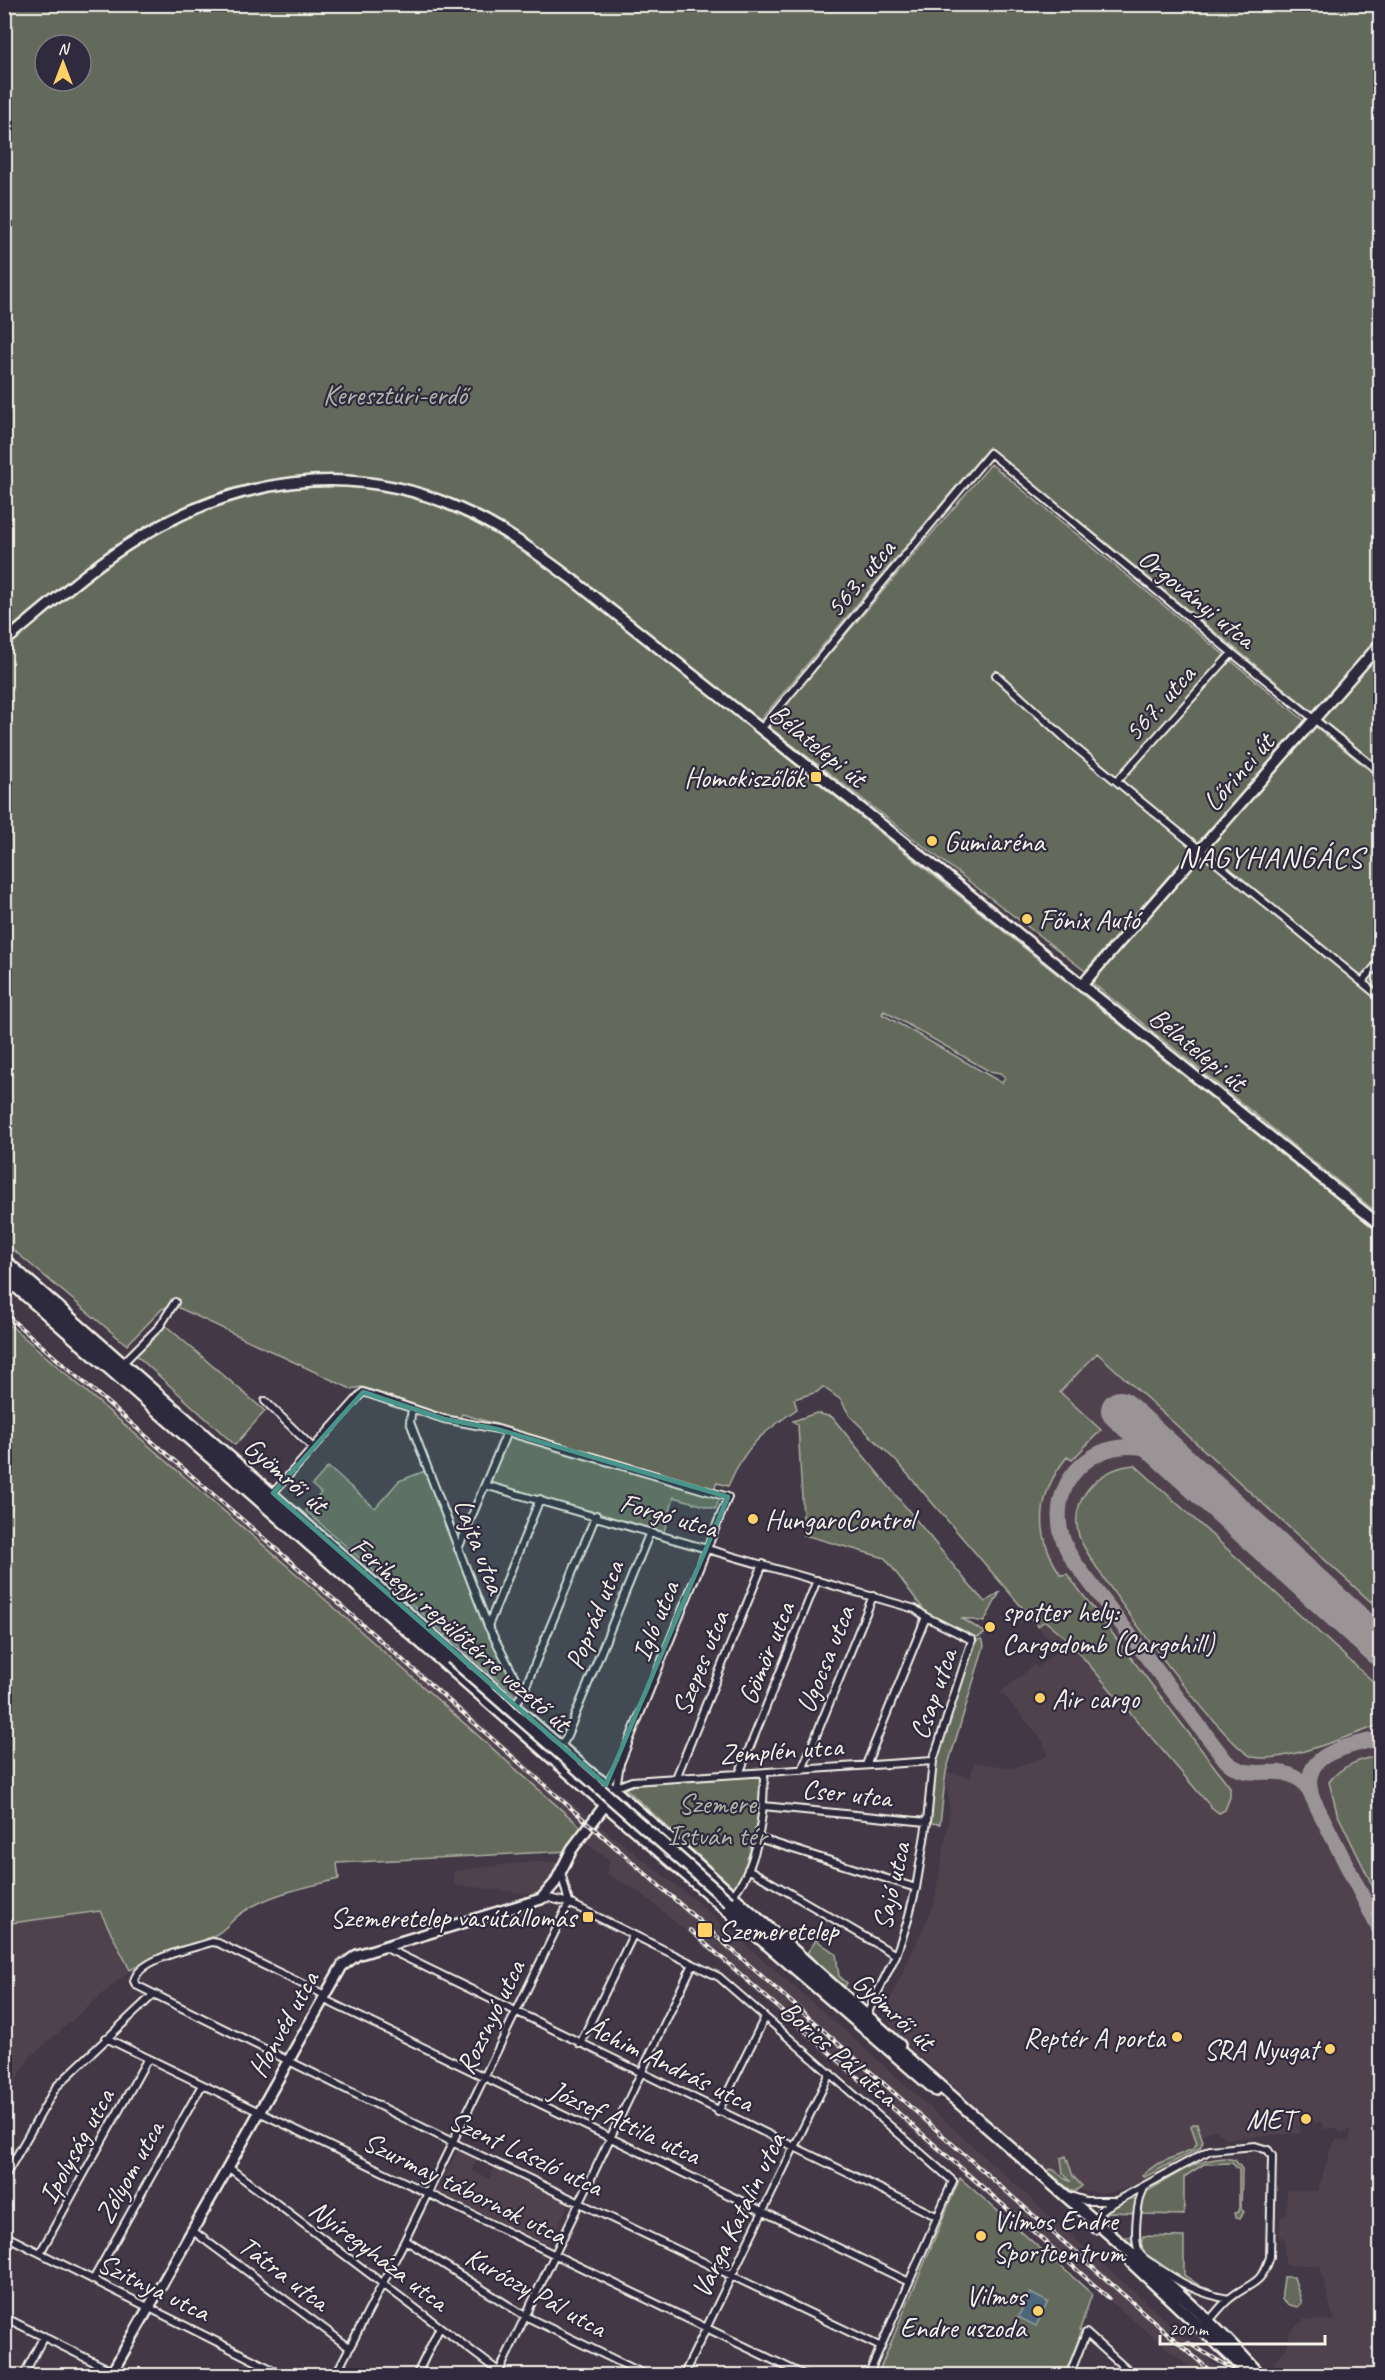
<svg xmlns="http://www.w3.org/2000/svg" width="1385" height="2380" font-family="Caveat,sans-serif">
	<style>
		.built { fill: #4f424d }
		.green { fill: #646a5c; stroke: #acaea2; stroke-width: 1.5; fill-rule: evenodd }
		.water { fill: #4e6679; stroke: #909ea5; stroke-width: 1.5 }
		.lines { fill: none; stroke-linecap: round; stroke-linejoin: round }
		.taxiway { stroke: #9b9497; stroke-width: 15 }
		.runway { stroke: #9b9497; stroke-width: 38 }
		.street-casing { stroke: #f4f1e8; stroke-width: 10 }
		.secondary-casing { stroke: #f4f1e8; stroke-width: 14 }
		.primary-casing { stroke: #f4f1e8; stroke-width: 15 }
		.street { stroke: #2f2a3d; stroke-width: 6 }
		.secondary { stroke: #2f2a3d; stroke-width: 9 }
		.primary { stroke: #2f2a3d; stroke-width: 10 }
		.rail-casing { stroke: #f4f1e8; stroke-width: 4 }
		.rail { stroke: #2f2a3d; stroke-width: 1.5; stroke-dasharray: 4.5; stroke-linecap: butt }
		.primary-bridge-casing { stroke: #f4f1e8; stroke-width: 15; stroke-linecap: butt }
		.primary-bridge { stroke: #2f2a3d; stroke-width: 10 }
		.marked { fill: #48958c; fill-opacity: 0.2; stroke: #48958c; stroke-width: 4.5; stroke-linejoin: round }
		.poi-dot { fill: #ffd166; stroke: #2f2a3d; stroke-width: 2 }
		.labels { text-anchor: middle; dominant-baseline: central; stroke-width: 4.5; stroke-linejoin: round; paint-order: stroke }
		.park-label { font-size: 28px; fill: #b3b4a9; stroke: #2f2a3d }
		.street-label { font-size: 28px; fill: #f4f1e8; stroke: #2f2a3d }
		.poi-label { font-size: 28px; fill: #f4f1e8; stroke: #2f2a3d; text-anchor: start }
		.neighbourhood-label { font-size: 30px; letter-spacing: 1.5px; fill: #f4f1e8; stroke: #2f2a3d }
	</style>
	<rect width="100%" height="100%" fill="#423846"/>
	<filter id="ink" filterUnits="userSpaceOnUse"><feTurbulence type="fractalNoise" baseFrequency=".0167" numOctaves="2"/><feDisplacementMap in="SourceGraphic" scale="12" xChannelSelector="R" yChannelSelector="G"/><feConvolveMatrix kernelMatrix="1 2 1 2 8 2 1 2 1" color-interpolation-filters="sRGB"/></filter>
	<g filter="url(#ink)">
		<path class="built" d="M882 1014 1001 1083 1005 1077 1380 1310V2375H1283L1273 2362 1287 2348 1290 2331 1305 2319 1334 2321 1320 2265H1285V2238L1279 2237 1280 2217 1286 2216 1287 2190 1318 2191 1331 2147 1336 2139 1349 2142 1350 2129 1340 2133 1337 2128 1323 2129V2122L1300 2124V2133L1226 2139 1215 2130 1199 2136 1203 2149 1125 2189 1109 2193 1082 2191 1062 2183 900 2039 889 2022 892 2017 889 2002 934 1904 950 1812 946 1772 971 1777 974 1762 1012 1768 1048 1756 1042 1740 1001 1692 1034 1665 1037 1668 1058 1650 948 1520 898 1463 850 1416 841 1400 672 1280Z
			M4 1310 591 1819 691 1897 859 2043 1226 2375H1199L1076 2273 944 2159 693 1937 641 1893 606 1873 610 1861 580 1838 582 1828 301 1578 5 1320Z
			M525 1862H561L553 1881 540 1895 454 1885V1871Z
			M100 1911 130 1970 28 2059 5 2103V1924Z
			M458 2149 477 2158 472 2171 489 2179 495 2167 569 2203 549 2245 437 2192Z"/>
		<path class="green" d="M4 5H1380V767L989 447 752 730 1380 1233V1610L1097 1353 1060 1392 1101 1430 1072 1460 1067 1457C1037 1494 1034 1535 1061 1575L1067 1574 1230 1787V1797L1225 1810 1219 1813 1211 1807 1067 1639 1045 1621 1038 1626 898 1463 850 1416 841 1400 823 1387 817 1392 794 1399 797 1409C761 1434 746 1445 728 1486L717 1483 714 1489 462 1414 459 1420 362 1387 351 1389 173 1305 162 1309 127 1345 5 1243ZM45 45H81V81H45ZM884 1011 989 1071 1000 1073 1005 1077 1002 1083 882 1014Z
			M991 464 1305 721 1085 971 768 726Z
			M1315 726 1380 779V1215L1090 981Z
			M4 1320 301 1578 582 1828 571 1851 337 1863 339 1879C307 1887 272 1893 243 1912 233 1918 226 1930 215 1935 188 1948 157 1955 130 1970L100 1911 5 1924Z
			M164 1324 265 1411 235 1445 135 1354Z
			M816 1413 832 1417 971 1587 985 1602 1000 1592 984 1622 961 1618 986 1633 978 1637 971 1636 927 1614 885 1558 804 1535 798 1425 793 1421Z
			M509 1436 720 1498 715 1509 674 1497 664 1532 489 1483Z
			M1135 1465 1380 1688V1725C1350 1735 1283 1764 1253 1757 1229 1752 1087 1564 1079 1536 1068 1498 1100 1467 1135 1465Z
			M328 1467 375 1508 399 1481 425 1471 481 1616 518 1693V1698L306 1511 321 1493 312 1485Z
			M981 1639 983 1641 984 1646 946 1772 940 1824 930 1823 936 1760 975 1641Z
			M1380 1755V1901L1337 1813 1329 1782C1341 1765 1362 1759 1380 1755Z
			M762 1776C760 1816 753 1853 735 1889L623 1786Z
			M816 1940 836 1954 839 1976 847 1983 844 1988 807 1953Z
			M1193 2124H1197L1203 2141 1200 2148 1145 2177 1142 2175 1157 2164 1193 2149 1197 2143 1191 2126Z
			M1066 2156 1073 2176 1082 2186 1074 2192 1046 2174 1050 2169C1059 2170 1062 2180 1070 2181L1063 2173 1061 2158Z
			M1224 2158 1235 2160 1242 2169 1241 2209 1244 2212 1240 2218 1236 2217 1235 2213 1239 2212V2170L1232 2163 1204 2164 1184 2177V2215L1142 2214 1143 2198 1146 2192C1175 2176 1190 2161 1224 2158Z
			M960 2178 1092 2294 1080 2329 1081 2333 1065 2375 877 2376Z
			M1133 2198 1136 2200V2213L1107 2212 1102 2220 1118 2237H1134L1132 2249 1100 2221C1103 2206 1120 2203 1133 2198Z
			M1143 2236 1184 2237V2275L1202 2287 1210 2289V2291C1198 2288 1156 2267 1147 2258 1142 2252 1140 2243 1143 2236Z
			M1284 2277H1294L1302 2303 1298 2307C1274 2303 1283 2296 1284 2277Z"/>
		<path class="water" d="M1030 2293 1048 2302 1036 2326 1018 2317Z"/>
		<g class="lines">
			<path class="taxiway" d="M1180 1464C1106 1411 1024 1489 1075 1563L1226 1761C1253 1786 1278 1758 1306 1785L1380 1931
				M1311 1792C1300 1751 1353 1746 1380 1738"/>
			<path class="runway" d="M1120 1410 1380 1647"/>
			<defs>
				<path id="street" d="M996 675 1077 749 1380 997
					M761 729 990 453 1232 653 1380 772
					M1117 781 1232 653
					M1362 982 1380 961
					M124 1362 160 1326 175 1302
					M265 1401 313 1448
					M412 1409 410 1422 488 1626 523 1693
					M485 1485 915 1609 926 1617 972 1640 933 1761 927 1822 916 1888 907 1923 896 1955 867 2014
					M273 1493 363 1392 444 1419 497 1429 728 1497 621 1761 606 1785
					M458 1549 507 1432
					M488 1626 540 1499
					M515 1705 523 1693 596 1515
					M561 1746 565 1740 650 1532
					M866 1765 926 1617
					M802 1770 873 1596
					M739 1774 817 1580
					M676 1778 763 1564
					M616 1787 632 1781 933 1761
					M616 1787 620 1764
					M763 1806 927 1822
					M758 1838 916 1888
					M748 1869 896 1955
					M561 1872 569 1903
					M732 1896C759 1865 764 1812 764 1773
					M541 1899 549 1898 569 1903 719 1977 953 2181 868 2376
					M384 1947 938 2217
					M325 1995 218 1943 212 1942C191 1949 139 1958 134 1981L136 1985 154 1994 452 2142 881 2347
					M323 1999 909 2282
					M106 2038 806 2376
					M580 2044 633 1935
					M718 2112 765 2017
					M228 2167 505 2376
					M4 2178 56 2087 154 1994
					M1144 2188C1137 2201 1133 2238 1139 2252 1142 2258 1148 2261 1153 2264 1178 2282 1199 2294 1229 2299
					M1070 2196 1086 2201H1113
					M1095 2230V2222L1102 2209 1210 2150 1255 2146 1268 2150 1272 2156 1270 2257C1260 2288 1250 2281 1229 2299 1221 2306 1215 2314 1209 2321L1205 2320
					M193 2231 350 2348
					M4 2235 285 2376
					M405 2240 525 2316 648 2376
					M40 2253 148 2058
					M93 2280 202 2085
					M4 2317 122 2376
					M23 2376 44 2336
					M335 2376 405 2240 569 1903
					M416 2376 440 2327
					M497 2376 693 1964
					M683 2376 830 2073
					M1069 2376 1086 2333 1134 2376"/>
				<path id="secondary" d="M4 642C47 607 89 568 137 539 235 478 350 460 458 508 500 526 537 553 573 580L939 870 1380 1225
					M1082 985 1380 644
					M4 1259 592 1774 615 1790 900 2045
					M4 1277 605 1805 936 2091
					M110 2376 342 1966 357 1955 541 1899 555 1883 572 1849 609 1800"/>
				<path id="primary" d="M4 1268 451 1658
					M729 1902 1138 2259C1183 2294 1222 2333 1261 2376
					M1131 2262 1252 2376"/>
			</defs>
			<use href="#street" class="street-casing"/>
			<use href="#secondary" class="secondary-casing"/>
			<use href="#primary" class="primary-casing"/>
			<use href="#street" class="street"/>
			<use href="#secondary" class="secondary"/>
			<use href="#primary" class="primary"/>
			<defs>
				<path id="rail" d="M4 1313 305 1574 1216 2376
					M690 1930 1109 2298
					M1188 2343 1245 2376"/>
			</defs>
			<use href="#rail" class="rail-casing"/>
			<use href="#rail" class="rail"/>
			<defs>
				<path id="primary-bridge" d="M451 1658 729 1902"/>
			</defs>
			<use href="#primary-bridge" class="primary-bridge-casing"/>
			<use href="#primary-bridge" class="primary-bridge"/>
		</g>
	</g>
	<path class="marked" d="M363 1392 444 1419 497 1429 728 1497 606 1785 273 1493Z"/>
	<g class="poi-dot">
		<rect x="810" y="771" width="12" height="12" rx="3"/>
		<circle cx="932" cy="841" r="6"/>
		<circle cx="1027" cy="919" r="6"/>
		<circle cx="753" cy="1519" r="6"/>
		<circle cx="990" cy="1627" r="6"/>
		<circle cx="1040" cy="1698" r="6"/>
		<rect x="582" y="1911" width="12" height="12" rx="3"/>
		<rect x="697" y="1922" width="16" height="16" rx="3"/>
		<circle cx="1177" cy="2037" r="6"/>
		<circle cx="1330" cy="2049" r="6"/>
		<circle cx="1306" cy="2119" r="6"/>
		<circle cx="981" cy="2236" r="6"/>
		<circle cx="1038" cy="2311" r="6"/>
	</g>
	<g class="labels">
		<g class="park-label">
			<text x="395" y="394">Keresztúri-erdő</text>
			<text x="717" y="1803">Szemere<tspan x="717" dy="32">István tér</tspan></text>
		</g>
		<g class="street-label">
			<text transform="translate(860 578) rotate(-50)">563. utca</text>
			<text transform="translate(1197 598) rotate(39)">Orgoványi utca</text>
			<text transform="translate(1159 703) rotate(-48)">567. utca</text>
			<text transform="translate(818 745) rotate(39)">Bélatelepi út</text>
			<text transform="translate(1238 772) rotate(-49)">Lőrinci út</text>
			<text transform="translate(1198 1049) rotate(39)">Bélatelepi út</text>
			<text transform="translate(286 1475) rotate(41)">Gyömrői út</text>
			<text transform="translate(669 1515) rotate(16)">Forgó utca</text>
			<text transform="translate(480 1546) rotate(69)">Lajta utca</text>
			<text transform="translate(594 1615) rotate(-68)">Poprád utca</text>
			<text transform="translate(655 1621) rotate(-68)">Igló utca</text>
			<text transform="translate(461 1634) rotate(41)">Ferihegyi repülőtérre vezető út</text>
			<text transform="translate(766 1653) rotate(-68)">Gömör utca</text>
			<text transform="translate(825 1659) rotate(-68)">Ugocsa utca</text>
			<text transform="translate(700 1663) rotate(-68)">Szepes utca</text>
			<text transform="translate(933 1694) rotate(-71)">Csap utca</text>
			<text transform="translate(781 1750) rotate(-4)">Zemplén utca</text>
			<text transform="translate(847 1793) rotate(6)">Cser utca</text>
			<text transform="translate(891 1886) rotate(-77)">Sajó utca</text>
			<text transform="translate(894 2011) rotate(43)">Gyömrői út</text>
			<text transform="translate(490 2017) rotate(-64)">Rozsnyó utca</text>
			<text transform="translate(283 2024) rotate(-61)">Honvéd utca</text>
			<text transform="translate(839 2053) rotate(41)">Borics Pál utca</text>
			<text transform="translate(670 2064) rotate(26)">Áchim András utca</text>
			<text transform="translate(625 2122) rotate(25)">József Attila utca</text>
			<text transform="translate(76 2146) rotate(-61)">Ipolyság utca</text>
			<text transform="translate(526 2153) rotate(25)">Szent László utca</text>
			<text transform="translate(129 2172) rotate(-61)">Zólyom utca</text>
			<text transform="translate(465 2188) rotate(26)">Szurmay tábornok utca</text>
			<text transform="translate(738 2215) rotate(-64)">Varga Katalin utca</text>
			<text transform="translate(379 2255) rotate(37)">Nyíregyháza utca</text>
			<text transform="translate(284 2273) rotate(37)">Tátra utca</text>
			<text transform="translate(154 2287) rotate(26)">Szitnya utca</text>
			<text transform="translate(536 2292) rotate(29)">Kuróczy Pál utca</text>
		</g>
		<g class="poi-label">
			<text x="804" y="777" text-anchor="end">Homokiszőlők</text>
			<text x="944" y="841">Gumiaréna</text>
			<text x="1039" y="919">Főnix Autó</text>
			<text x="765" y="1519">HungaroControl</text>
			<text x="1002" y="1611">spotter hely:<tspan x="1002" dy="32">Cargodomb (Cargohill)</tspan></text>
			<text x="1052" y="1698">Air cargo</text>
			<text x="576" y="1917" text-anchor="end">Szemeretelep vasútállomás</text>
			<text x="718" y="1930">Szemeretelep</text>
			<text x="1165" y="2037" text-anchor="end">Reptér A porta</text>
			<text x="1318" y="2049" text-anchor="end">SRA Nyugat</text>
			<text x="1294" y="2119" text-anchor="end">MET</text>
			<text x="993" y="2220">Vilmos Endre<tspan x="993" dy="32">Sportcentrum</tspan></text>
			<text x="1026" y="2295" text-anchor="end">Vilmos<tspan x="1026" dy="32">Endre uszoda</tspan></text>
		</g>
		<g class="neighbourhood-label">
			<text x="1271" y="857">NAGYHANGÁCS</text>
		</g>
	</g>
	<rect width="1385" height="2380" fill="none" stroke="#2f2a3d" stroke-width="24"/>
	<rect x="12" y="12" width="1361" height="2356" fill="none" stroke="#f4f1e8" stroke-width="2" filter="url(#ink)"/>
	<g transform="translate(63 63)"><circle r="28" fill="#2f2a3d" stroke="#7e7a81" stroke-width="1.5"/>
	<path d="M0-4.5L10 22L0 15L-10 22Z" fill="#ffd166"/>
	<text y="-9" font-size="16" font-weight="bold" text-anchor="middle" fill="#f4f1e8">N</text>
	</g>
	<path d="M1160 2335v9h165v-9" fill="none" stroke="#f4f1e8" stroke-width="3"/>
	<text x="1169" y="2335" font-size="18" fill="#f4f1e8" stroke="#2f2a3d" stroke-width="4.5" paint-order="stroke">200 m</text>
</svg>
